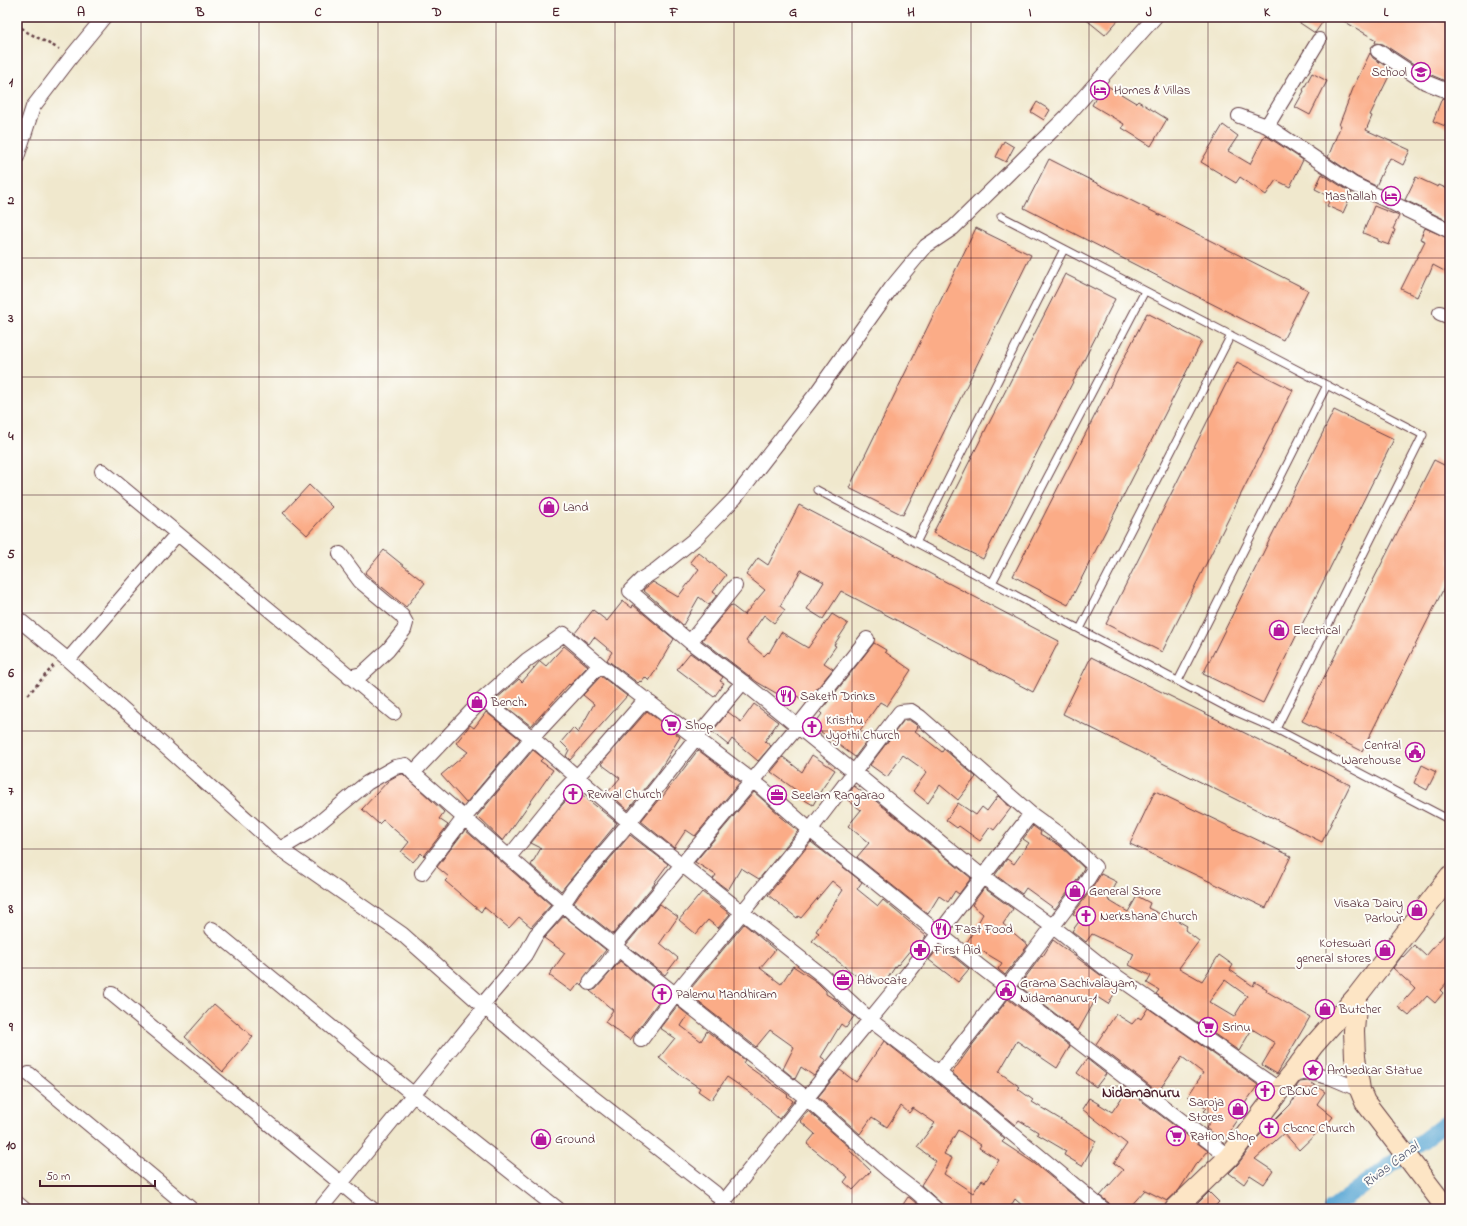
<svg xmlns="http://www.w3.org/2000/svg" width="1467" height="1226" font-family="'Indie Flower',sans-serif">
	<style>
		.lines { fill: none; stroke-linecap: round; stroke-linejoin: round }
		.canal { stroke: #5ca8d5; stroke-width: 16 }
		.building { fill: #fbac87; fill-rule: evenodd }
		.lane-casing { stroke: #633d43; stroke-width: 9 }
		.street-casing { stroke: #633d43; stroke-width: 16 }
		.secondary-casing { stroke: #633d43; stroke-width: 22 }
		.path { stroke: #633d43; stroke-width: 2.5; stroke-dasharray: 3 3; stroke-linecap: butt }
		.lane { stroke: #fff; stroke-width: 7 }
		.street { stroke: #fff; stroke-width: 14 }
		.secondary { stroke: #fde5c5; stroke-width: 20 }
		.grid { fill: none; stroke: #4a1f2b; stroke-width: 1; stroke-opacity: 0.55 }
		.labels { text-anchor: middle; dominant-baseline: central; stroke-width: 4; stroke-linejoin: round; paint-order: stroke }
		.poi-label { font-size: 13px; fill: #4a1f2b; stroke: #fdfcf7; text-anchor: start }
		.water-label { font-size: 14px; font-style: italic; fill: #51566f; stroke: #fdfcf7 }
		.quarter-label { font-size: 15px; font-weight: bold; fill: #4a1f2b; stroke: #fdfcf7 }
		.neatline { fill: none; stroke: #4a1f2b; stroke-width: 1.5 }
		.grid-label { font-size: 13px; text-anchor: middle; font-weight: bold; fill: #4a1f2b }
	</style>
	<rect width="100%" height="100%" fill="#fdfcf7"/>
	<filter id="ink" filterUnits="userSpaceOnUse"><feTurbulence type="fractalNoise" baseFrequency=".025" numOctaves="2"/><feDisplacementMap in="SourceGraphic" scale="8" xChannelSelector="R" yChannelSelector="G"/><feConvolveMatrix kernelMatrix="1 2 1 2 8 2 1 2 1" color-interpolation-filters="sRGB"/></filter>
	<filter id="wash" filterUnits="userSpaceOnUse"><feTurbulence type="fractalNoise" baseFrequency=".012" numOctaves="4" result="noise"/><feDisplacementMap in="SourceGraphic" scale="16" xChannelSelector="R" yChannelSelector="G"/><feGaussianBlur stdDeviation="0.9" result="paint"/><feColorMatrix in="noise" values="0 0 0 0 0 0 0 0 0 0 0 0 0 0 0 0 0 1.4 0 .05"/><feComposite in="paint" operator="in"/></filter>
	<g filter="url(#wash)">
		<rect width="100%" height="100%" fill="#f0e8cd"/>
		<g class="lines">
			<path class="canal" d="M1332 1209 1450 1120"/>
		</g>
		<g id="blocks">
			<path class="building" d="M1083 17H1121L1105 35Z
				M1291 17H1326L1315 33Z
				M1337 17H1450V83L1429 74 1383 44 1375 43 1376 40Z
				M1370 53 1373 58 1392 70 1370 115 1372 116 1366 130 1410 150 1403 165 1390 158 1388 162H1387L1376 186 1357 177 1328 157 1341 125H1339L1354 86Z
				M1312 73 1327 81 1310 115 1295 107 1304 91 1303 90Z
				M1106 85 1136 103 1138 101 1167 119 1151 146 1122 128 1124 124 1092 105 1099 92Z
				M1442 98 1450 100V128L1433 121Z
				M1037 102 1050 110 1044 120 1031 112Z
				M1223 125 1238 136 1228 151 1250 164 1265 135 1303 160 1290 187 1276 180 1266 195 1240 177 1236 183 1201 162Z
				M1004 141 1014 147 1006 162 996 157Z
				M1049 159 1308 290 1283 340 1024 208Z
				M1322 174 1352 193 1343 213 1327 206 1331 197 1315 189Z
				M1416 177 1438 187 1439 185 1450 190V222L1405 200Z
				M1374 206 1399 216 1393 229 1395 230 1389 245 1378 241V239L1363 233Z
				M976 228 1031 255 903 515 849 488Z
				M1425 228 1450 239V274L1433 265 1429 275H1427L1417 297 1401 289 1425 241 1420 239Z
				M1065 274 1115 299 983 559 933 533Z
				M1147 313 1202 341 1068 605 1013 576Z
				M1237 362 1293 390 1162 652 1106 624Z
				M1334 410 1394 439 1263 703 1203 674Z
				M1434 460 1450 468V576L1362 751 1302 721Z
				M309 485 332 507 307 535 283 513Z
				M799 505 1059 641 1033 692 841 591 823 619 807 609 824 582 801 570 780 606 785 610 774 623 764 615 746 641 764 656 768 652 769 653 781 632 808 648 832 614 848 624 834 645 836 646 824 663 833 669 806 702 797 696 793 703 757 682 702 640 731 605 744 615 765 590 746 575 758 558 768 565Z
				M384 550 425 583 406 607 365 573Z
				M698 552 726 575 713 592 717 595 709 605 699 597 683 625 643 590 653 582 678 597 699 569 690 562Z
				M623 601 632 608 633 605 674 639 649 681 645 677 641 682 640 681 638 683 607 660 612 652 594 637 589 644 575 633 593 610 607 621Z
				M874 643 886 650 885 652 911 670 887 706 880 702 856 736 866 742 855 757 813 726 822 714 820 712Z
				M564 646 588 666 570 685 569 684 531 726 496 699 519 679 522 682 540 661 546 666Z
				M690 653 723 677 720 681 724 683 714 697 677 669Z
				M1091 657 1350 785 1322 842 1063 714Z
				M601 676 627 696 570 760 566 756 569 750 561 742 573 728 578 733 594 704 583 695Z
				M754 704 778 722 765 741 771 746 758 761 732 739 728 745 712 732 728 712 741 722Z
				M647 711 680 737 659 771 628 810 608 792 620 778 601 764Z
				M486 712 520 739 466 803 441 775 468 752 456 743 470 725 474 728Z
				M904 720H909L915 724 918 727 915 731 942 752 944 749 976 777 958 800 940 785 928 803 913 791 927 772 903 755 887 777 870 765Z
				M533 750 543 758 540 761 553 770 503 841 477 816Z
				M698 750 740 782 695 836 686 830 674 848 641 821 659 799 660 800Z
				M812 755 835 770 822 789 813 805 803 799 804 796 771 772 783 757 802 772Z
				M1422 765 1436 772 1427 790 1414 783Z
				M403 774 444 812 439 819 448 825 424 856 421 853 413 862 401 852 409 842 383 820 379 824 362 809 389 780 398 775Z
				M854 786 870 798 871 797 971 878 959 894 955 891 948 902 939 896 928 914 857 857 869 843 848 826 861 810 845 798Z
				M576 790 617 823 561 891 531 865 541 848 531 843 562 805Z
				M1155 791 1291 856 1266 908 1130 844Z
				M754 792 780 815 779 816 798 831 759 879 741 868 728 890 713 879 716 875 695 862Z
				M998 796 1011 808 994 830 990 827 980 841 959 826 957 828 946 820 958 803 976 815 982 807 987 811Z
				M1033 826 1041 832 1040 834 1059 845 1084 868 1077 880 1055 909 1026 888 1022 894 995 875 1007 859 1014 864 1029 843 1023 839Z
				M465 830 551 905 531 927 519 917 509 928 484 907 481 912 445 881 449 877 437 867Z
				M630 835 668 864 654 883H655L652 887 613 934 574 903 580 894Z
				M811 842 862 882 857 889 878 906 883 900 926 936 915 950 912 948 898 965 897 964 884 984 869 974 863 981 812 941 819 933 816 931 843 890 832 881 801 918 798 916 797 918 768 895Z
				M1101 874 1117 882 1108 900 1128 912 1137 896 1150 903 1148 908 1172 920 1173 918 1187 926 1185 930 1199 941 1179 968 1202 981 1219 955 1233 965 1230 970 1253 986 1255 982 1267 989 1266 991 1310 1017 1277 1074 1262 1065 1275 1043 1252 1029 1239 1051 1156 994 1159 990 1147 983 1151 976 1129 965 1134 954 1092 934 1086 942 1072 931 1081 919 1073 914 1091 890ZM1225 980 1247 996 1234 1017 1209 1002Z
				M984 888 1013 909 1003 924 1028 945 1005 975 998 969 1002 963 982 951 979 955 966 944 983 914 972 905Z
				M702 892 730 914 718 928 708 920 696 934 679 920Z
				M660 904 678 917 660 943 678 958 665 975 626 945Z
				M564 916 606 950 584 977 582 985 579 983 572 992 549 975 565 953 544 938Z
				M744 924 775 950 760 968 781 984 793 966 817 982 826 991V994L836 1000 842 1006V1007L854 1016 846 1028 841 1024 821 1057 826 1060 814 1076 801 1067 795 1079 783 1069 794 1047 770 1030 756 1047 687 993Z
				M1450 928V979L1440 990 1443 993 1435 1003 1427 996 1409 1016 1398 1007 1415 988 1393 968 1402 956 1403 957 1414 945 1426 956Z
				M1053 940 1118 988 1108 1004 1097 997 1078 1031 1019 986 1042 955 1043 956Z
				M940 946 969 969 958 982 929 960Z
				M620 961 655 989 653 990 662 997 630 1040 605 1022 613 1010 590 991 596 989Z
				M1008 999 1070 1046 1057 1068 1017 1041 999 1072 1020 1087 1018 1089 1033 1100 1032 1102 1096 1141 1082 1166 1064 1155 1066 1151 1037 1134 1038 1132 1019 1120 1015 1125 952 1073 970 1048Z
				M214 1004 237 1024V1023L253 1037 223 1072 185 1037Z
				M677 1006 688 1015 681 1026 701 1041 707 1031 745 1060 743 1063 788 1095 787 1096 793 1101 779 1119 770 1111 771 1110 749 1092 727 1077 711 1100 698 1091 700 1088 680 1075 659 1058 675 1038 660 1028Z
				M1148 1008 1258 1085 1243 1106 1245 1108 1232 1127H1233L1224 1141 1220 1138H1219L1206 1128 1213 1117 1204 1111 1207 1108 1188 1096 1203 1073 1182 1057 1158 1092 1096 1044 1116 1014 1132 1024 1138 1017 1141 1019Z
				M884 1041 934 1080 1005 1139 1002 1142 1035 1164 1090 1209H1026L1015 1199 1009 1209H948L944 1206 921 1185 936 1161 917 1147 935 1123 913 1108 909 1113 901 1106 887 1127 872 1117 860 1134 818 1097 840 1070 856 1082ZM958 1130 981 1145 979 1148 999 1160 985 1182 982 1180 973 1193 944 1174 952 1158 944 1154Z
				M1087 1059 1106 1074 1096 1087 1077 1073Z
				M1308 1081 1325 1092 1317 1104 1333 1117 1324 1128 1323 1127 1299 1150 1284 1133 1255 1159 1273 1171 1264 1184 1250 1175 1244 1184 1229 1173 1238 1164 1258 1137 1290 1105 1300 1089 1296 1087 1300 1082Z
				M1127 1090 1208 1151 1198 1163 1197 1162 1179 1190 1167 1201 1145 1190 1128 1209H1111L1109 1203 1100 1196 1123 1170 1114 1163 1127 1144 1082 1109 1089 1098 1112 1112Z
				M808 1111 849 1147 848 1149 871 1171 853 1190 844 1182 848 1177 807 1144 815 1134 800 1121Z
				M1209 1192 1219 1202 1212 1209H1192Z
				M908 1197 910 1198 923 1209H900Z"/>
		</g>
	</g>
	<g filter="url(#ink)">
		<use href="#blocks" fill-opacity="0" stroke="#633d43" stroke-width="1"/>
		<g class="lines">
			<defs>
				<path id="lane" d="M1001 216 1423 435 1276 729
					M817 490 1232 710 1276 729 1450 820
					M916 543 1064 249
					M992 583 1145 291
					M1080 629 1231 335
					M1178 681 1327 385"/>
				<path id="street" d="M1155 17 1066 117 953 228 926 246 892 287 815 395 735 498 696 538 656 570 642 579 630 591 690 642 743 682 983 877 1052 926 1106 969 1280 1090
					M1319 40 1267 126 1353 184 1450 231
					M1378 51 1425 82 1450 92
					M1239 116 1267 126
					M17 157 33 107 72 56 104 17
					M1440 313 1450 317
					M102 471 394 713
					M340 554 360 581 402 616 406 623 404 630 388 650 362 674 349 677
					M17 618 68 660 280 849
					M690 642 735 586
					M68 660 177 534
					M483 699 532 738 638 830 823 976 869 1019 939 1073 1103 1209
					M413 773 574 914 806 1098 889 1171 915 1191 936 1209
					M509 857 556 799 601 751 646 699
					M422 873 464 818 532 738 600 665
					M212 929 414 1095 558 1209
					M614 946 798 726 867 639
					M590 983 606 965 618 949
					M112 994 372 1209
					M482 1005 525 955 536 935 563 904 573 889 629 823 695 739 743 682
					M641 1040 675 994 810 830 900 712 911 711 920 717 1031 814 1064 838 1095 867 1084 885 1007 987 939 1073
					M29 1074 191 1209
					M1291 1075 1308 1072 1332 1078 1360 1090
					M17 1203 24 1209
					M320 1209 485 1007
					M718 1209 850 1044 909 972 1031 814
					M729 1209 715 1193 573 1082 482 1005 402 934 280 849 307 833 367 783 395 767 406 765 413 773 483 699 527 660 564 634 600 665 762 788 810 830 978 965 1229 1157"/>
				<path id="secondary" d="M1175 1209 1229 1157 1313 1046 1357 996
					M1447 1209 1365 1102 1360 1090 1355 1057 1354 1031 1357 996 1450 876"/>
			</defs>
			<use href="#lane" class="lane-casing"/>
			<use href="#street" class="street-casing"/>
			<use href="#secondary" class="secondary-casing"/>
			<path class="path" d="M17 24 27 32 59 49
				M28 695 54 665"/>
			<use href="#lane" class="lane"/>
			<use href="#street" class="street"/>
			<use href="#secondary" class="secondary"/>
		</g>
	</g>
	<path class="grid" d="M141 17V1209M259 17V1209M378 17V1209M496 17V1209M615 17V1209M734 17V1209M852 17V1209M971 17V1209M1089 17V1209M1208 17V1209M1326 17V1209M17 140H1450M17 258H1450M17 377H1450M17 495H1450M17 613H1450M17 731H1450M17 849H1450M17 968H1450M17 1086H1450"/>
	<defs>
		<symbol id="school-ring" viewBox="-11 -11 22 22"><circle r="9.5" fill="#fdfcf7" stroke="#b5179e" stroke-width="1.5"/><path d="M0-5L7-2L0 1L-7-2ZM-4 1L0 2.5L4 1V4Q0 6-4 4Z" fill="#b5179e"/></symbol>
		<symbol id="hotel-ring" viewBox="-11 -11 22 22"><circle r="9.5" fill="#fdfcf7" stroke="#b5179e" stroke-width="1.5"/><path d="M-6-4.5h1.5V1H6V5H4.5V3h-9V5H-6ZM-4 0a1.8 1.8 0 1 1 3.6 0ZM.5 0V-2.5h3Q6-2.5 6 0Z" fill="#b5179e"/></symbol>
		<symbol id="shop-ring" viewBox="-11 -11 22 22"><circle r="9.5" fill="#fdfcf7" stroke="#b5179e" stroke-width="1.5"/><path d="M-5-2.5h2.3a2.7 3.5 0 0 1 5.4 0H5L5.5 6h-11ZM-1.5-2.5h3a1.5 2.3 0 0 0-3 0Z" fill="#b5179e"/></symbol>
		<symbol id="restaurant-ring" viewBox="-11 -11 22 22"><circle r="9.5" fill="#fdfcf7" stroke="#b5179e" stroke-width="1.5"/><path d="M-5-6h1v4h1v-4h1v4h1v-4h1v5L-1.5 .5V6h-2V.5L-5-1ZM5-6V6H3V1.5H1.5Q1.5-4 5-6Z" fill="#b5179e"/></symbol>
		<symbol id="supermarket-ring" viewBox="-11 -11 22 22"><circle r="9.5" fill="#fdfcf7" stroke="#b5179e" stroke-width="1.5"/><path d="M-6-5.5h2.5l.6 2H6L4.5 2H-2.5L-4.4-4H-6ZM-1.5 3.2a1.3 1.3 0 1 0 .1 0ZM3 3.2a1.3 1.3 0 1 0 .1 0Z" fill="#b5179e"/></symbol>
		<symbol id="church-ring" viewBox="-11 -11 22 22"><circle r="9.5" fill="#fdfcf7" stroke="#b5179e" stroke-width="1.5"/><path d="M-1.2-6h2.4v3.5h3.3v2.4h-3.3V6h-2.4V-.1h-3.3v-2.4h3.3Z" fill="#b5179e"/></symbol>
		<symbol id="civic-ring" viewBox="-11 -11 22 22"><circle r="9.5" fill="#fdfcf7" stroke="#b5179e" stroke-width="1.5"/><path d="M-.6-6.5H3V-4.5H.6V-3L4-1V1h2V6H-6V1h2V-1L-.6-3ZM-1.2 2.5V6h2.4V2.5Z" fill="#b5179e"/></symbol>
		<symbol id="office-ring" viewBox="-11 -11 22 22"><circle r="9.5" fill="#fdfcf7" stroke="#b5179e" stroke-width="1.5"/><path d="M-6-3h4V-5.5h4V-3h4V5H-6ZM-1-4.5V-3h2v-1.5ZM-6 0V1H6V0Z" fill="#b5179e"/></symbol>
		<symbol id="pharmacy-ring" viewBox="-11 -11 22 22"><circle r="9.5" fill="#fdfcf7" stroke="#b5179e" stroke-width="1.5"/><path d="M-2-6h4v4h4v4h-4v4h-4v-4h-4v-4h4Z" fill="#b5179e"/></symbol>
		<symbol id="sight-ring" viewBox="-11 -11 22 22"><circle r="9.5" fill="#fdfcf7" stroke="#b5179e" stroke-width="1.5"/><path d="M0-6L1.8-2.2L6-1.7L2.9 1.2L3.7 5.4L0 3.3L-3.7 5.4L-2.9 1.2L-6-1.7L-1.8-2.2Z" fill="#b5179e"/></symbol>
	</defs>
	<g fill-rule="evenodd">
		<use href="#school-ring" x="1410" y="61" width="22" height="22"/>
		<use href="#hotel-ring" x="1089" y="79" width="22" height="22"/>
		<use href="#hotel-ring" x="1380" y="185" width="22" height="22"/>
		<use href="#shop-ring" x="538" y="496" width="22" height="22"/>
		<use href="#shop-ring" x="1268" y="619" width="22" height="22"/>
		<use href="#restaurant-ring" x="775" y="685" width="22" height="22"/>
		<use href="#shop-ring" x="466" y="691" width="22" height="22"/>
		<use href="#supermarket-ring" x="660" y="714" width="22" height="22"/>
		<use href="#church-ring" x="801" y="716" width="22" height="22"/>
		<use href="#civic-ring" x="1404" y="741" width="22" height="22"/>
		<use href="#church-ring" x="562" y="783" width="22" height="22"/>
		<use href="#office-ring" x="766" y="784" width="22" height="22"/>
		<use href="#shop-ring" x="1064" y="880" width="22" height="22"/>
		<use href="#shop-ring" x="1406" y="899" width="22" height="22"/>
		<use href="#church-ring" x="1075" y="905" width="22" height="22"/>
		<use href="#restaurant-ring" x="930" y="918" width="22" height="22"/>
		<use href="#pharmacy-ring" x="909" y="939" width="22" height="22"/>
		<use href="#shop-ring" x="1374" y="939" width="22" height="22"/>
		<use href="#office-ring" x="832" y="969" width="22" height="22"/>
		<use href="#civic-ring" x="995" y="979" width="22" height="22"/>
		<use href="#church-ring" x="651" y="983" width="22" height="22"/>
		<use href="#shop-ring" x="1314" y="998" width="22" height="22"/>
		<use href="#supermarket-ring" x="1197" y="1016" width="22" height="22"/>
		<use href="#sight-ring" x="1302" y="1059" width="22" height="22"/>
		<use href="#church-ring" x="1254" y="1080" width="22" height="22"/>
		<use href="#shop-ring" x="1227" y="1098" width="22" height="22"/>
		<use href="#church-ring" x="1258" y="1117" width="22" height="22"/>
		<use href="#supermarket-ring" x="1165" y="1125" width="22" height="22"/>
		<use href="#shop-ring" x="530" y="1128" width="22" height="22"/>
	</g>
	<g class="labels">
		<g class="poi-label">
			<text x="1407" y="72" text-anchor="end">School</text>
			<text x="1114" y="90">Homes &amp; Villas</text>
			<text x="1377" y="196" text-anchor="end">Mashallah</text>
			<text x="563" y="507">Land</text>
			<text x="1293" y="630">Electrical</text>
			<text x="800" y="696">Saketh Drinks</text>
			<text x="491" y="702">Bench.</text>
			<text x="826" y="720">Kristhu<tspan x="826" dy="15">Jyothi Church</tspan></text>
			<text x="685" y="725">Shop</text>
			<text x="1401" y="745" text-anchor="end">Central<tspan x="1401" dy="15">Warehouse</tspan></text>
			<text x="587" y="794">Revival Church</text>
			<text x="791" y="795">Seelam Rangarao</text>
			<text x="1089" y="891">General Store</text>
			<text x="1403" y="903" text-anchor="end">Visaka Dairy<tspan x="1403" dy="15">Parlour</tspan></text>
			<text x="1100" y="916">Nerkshana Church</text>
			<text x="955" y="929">Fast Food</text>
			<text x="1371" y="943" text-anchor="end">Koteswari<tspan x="1371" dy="15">general stores</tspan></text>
			<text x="934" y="950">First Aid</text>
			<text x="857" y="980">Advocate</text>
			<text x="1020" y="983">Grama Sachivalayam,<tspan x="1020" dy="15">Nidamanuru-1</tspan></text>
			<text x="676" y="994">Palemu Mandhiram</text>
			<text x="1339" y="1009">Butcher</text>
			<text x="1222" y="1027">Srinu</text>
			<text x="1327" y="1070">Ambedkar Statue</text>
			<text x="1279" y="1091">CBCNC</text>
			<text x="1224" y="1102" text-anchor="end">Saroja<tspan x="1224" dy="15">Stores</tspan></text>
			<text x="1283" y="1128">Cbcnc Church</text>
			<text x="1190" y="1136">Ration Shop</text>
			<text x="555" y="1139">Ground</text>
		</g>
		<g class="water-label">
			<text transform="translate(1391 1165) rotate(-37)">Rivas Canal</text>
		</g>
		<g class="quarter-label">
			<text x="1141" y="1093">Nidamanuru</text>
		</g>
	</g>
	<rect width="1467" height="1226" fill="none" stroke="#fdfcf7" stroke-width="44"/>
	<path d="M40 1180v6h115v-6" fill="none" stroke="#4a1f2b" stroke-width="2"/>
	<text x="46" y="1180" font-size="12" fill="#4a1f2b" stroke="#fdfcf7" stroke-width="3" paint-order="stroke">50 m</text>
	<rect x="22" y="22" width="1423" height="1182" class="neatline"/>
	<g class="grid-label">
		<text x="81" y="16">A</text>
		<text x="200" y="16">B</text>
		<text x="318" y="16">C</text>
		<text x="437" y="16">D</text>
		<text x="556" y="16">E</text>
		<text x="674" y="16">F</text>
		<text x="793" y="16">G</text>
		<text x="911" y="16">H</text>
		<text x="1030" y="16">I</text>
		<text x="1149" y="16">J</text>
		<text x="1267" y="16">K</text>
		<text x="1386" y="16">L</text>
		<text x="11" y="86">1</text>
		<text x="11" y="204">2</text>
		<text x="11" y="322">3</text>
		<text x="11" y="440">4</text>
		<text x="11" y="558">5</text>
		<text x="11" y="677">6</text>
		<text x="11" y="795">7</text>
		<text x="11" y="913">8</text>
		<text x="11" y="1031">9</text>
		<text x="11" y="1149">10</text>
	</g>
</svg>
